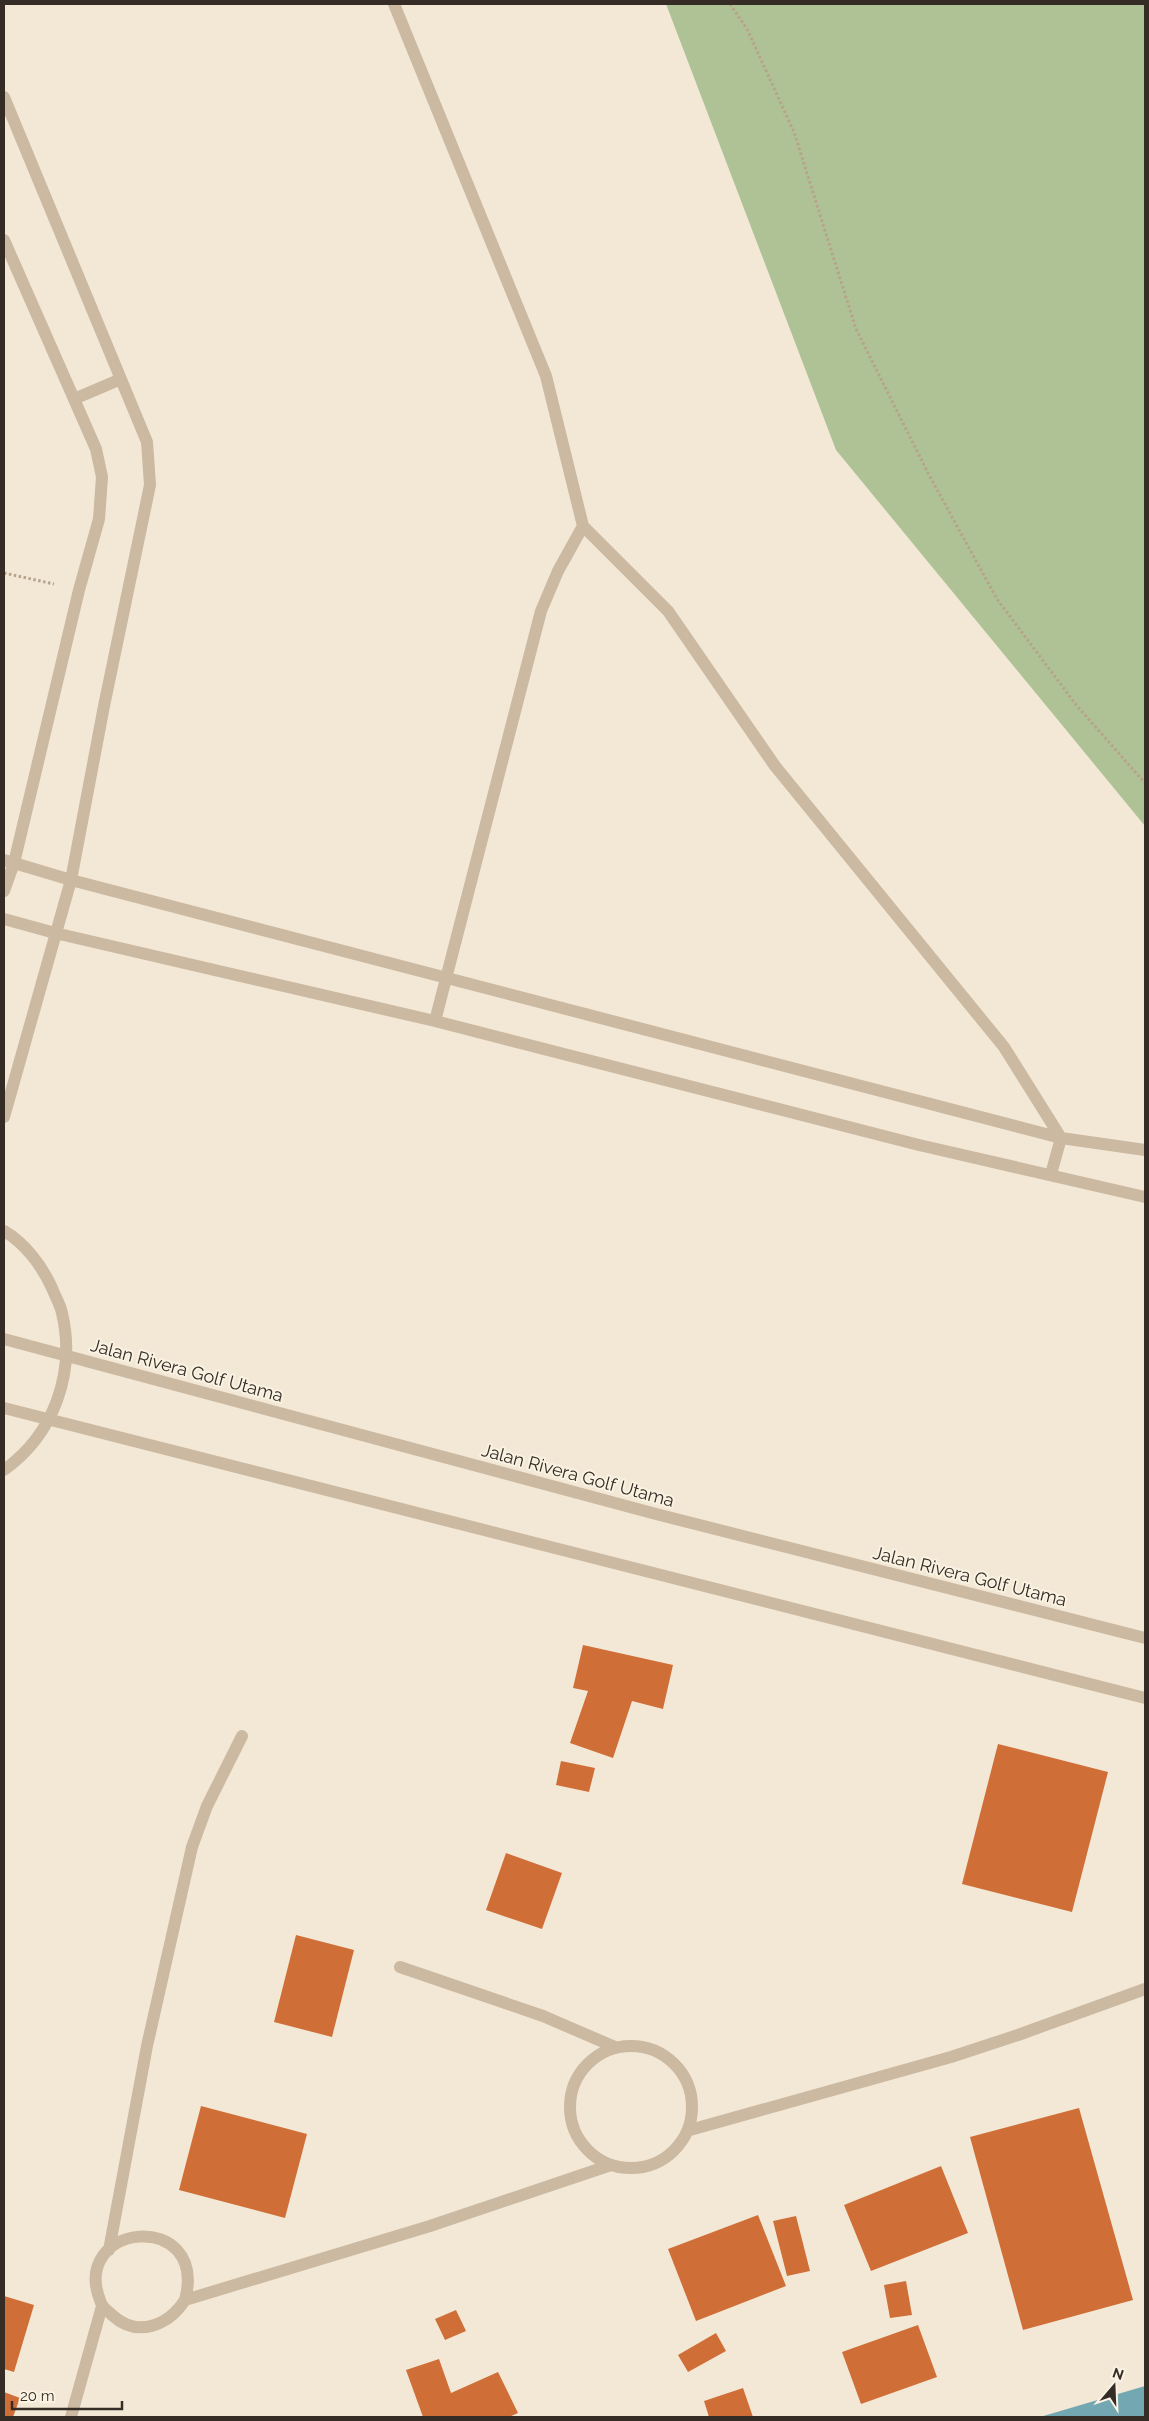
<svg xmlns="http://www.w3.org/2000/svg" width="1149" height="2421" font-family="Raleway,sans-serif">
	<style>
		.green { fill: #aec295 }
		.water { fill: #73a8b2 }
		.building { fill: #d06e37 }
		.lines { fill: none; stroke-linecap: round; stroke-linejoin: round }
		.path { stroke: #b7a38b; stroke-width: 3; stroke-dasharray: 2.5 2.5; stroke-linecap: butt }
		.minor { stroke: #cbb9a1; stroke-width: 12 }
		.tertiary { stroke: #cbb9a1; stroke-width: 12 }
		.labels { text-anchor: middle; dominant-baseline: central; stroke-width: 4; stroke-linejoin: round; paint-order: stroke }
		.street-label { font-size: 18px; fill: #352c25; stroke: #faf2e2 }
	</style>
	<rect width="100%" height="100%" fill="#f3e8d6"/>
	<path class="green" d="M666 4H1145V826L836 450Z"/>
	<path class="water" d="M1145 2386V2417H1040Z"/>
	<path class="building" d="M583 1645 673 1665 663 1709 632 1701 613 1758 570 1743 588 1691 573 1688Z
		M998 1744 1108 1772 1072 1912 962 1884Z
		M561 1761 595 1768 589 1792 556 1785Z
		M506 1853 562 1873 542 1929 486 1910Z
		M296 1935 354 1950 332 2037 274 2022Z
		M201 2106 307 2134 285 2218 179 2190Z
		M1079 2108 1133 2300 1023 2330 970 2137Z
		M941 2166 968 2233 871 2271 844 2205Z
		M758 2215 786 2286 696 2321 668 2249Z
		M796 2216 810 2271 787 2276 773 2221Z
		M906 2281 912 2315 890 2318 884 2285Z
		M4 2296 34 2305 14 2372 4 2369Z
		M456 2310 466 2331 445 2340 435 2319Z
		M918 2325 937 2377 861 2404 842 2352Z
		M716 2333 726 2351 688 2372 678 2355Z
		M439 2359 451 2393 498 2372 518 2413 509 2417H423L406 2370Z
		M743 2388 753 2417H709L704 2401Z
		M4 2392 20 2398 13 2417H4Z"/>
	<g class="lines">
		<path class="path" d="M730 4 747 29 794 132 856 329 928 473 997 599 1077 706 1145 783
			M4 573 54 584"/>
		<path class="minor" d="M394 4 546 376 583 526 668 611 775 766 1004 1047 1061 1138 1051 1174
			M4 97 147 442 150 485 104 706 71 880 4 1117
			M4 240 96 449 102 477 99 519 79 590 14 863 4 891
			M74 399 121 379
			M4 860 71 880 1061 1138 1145 1150
			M4 919 55 933 435 1021 919 1145 1145 1197
			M435 1021 541 611 558 571 583 526
			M4 1231C25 1243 42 1266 52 1288 55 1296 60 1304 62 1313 76 1373 54 1434 4 1470
			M400 1967 543 2016 615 2047
			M570 2107a61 61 0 1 1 122 0a61 61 0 1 1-122 0Z
			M690 2130 951 2057 1018 2035 1145 1989
			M109 2250 147 2046 192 1847 207 1806 242 1736
			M185 2300C209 2208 67 2222 101 2303 103 2308 108 2311 112 2315 137 2338 168 2326 185 2300L430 2226 611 2165
			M71 2417 102 2306"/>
		<path class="tertiary" d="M4 1339 656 1514 1145 1638
			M4 1408 1145 1698"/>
	</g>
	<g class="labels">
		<g class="street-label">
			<text transform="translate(187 1370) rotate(15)">Jalan Rivera Golf Utama</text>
			<text transform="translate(578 1475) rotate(15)">Jalan Rivera Golf Utama</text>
			<text transform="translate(970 1576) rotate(14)">Jalan Rivera Golf Utama</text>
		</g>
	</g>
	<rect width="1149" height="2421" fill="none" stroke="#352c25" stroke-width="10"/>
	<g transform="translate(1114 2386) rotate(19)" stroke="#faf2e2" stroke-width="4" paint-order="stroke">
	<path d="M0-4L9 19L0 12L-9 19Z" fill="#352c25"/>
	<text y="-8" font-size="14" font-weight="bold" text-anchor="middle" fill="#352c25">N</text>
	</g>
	<path d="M12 2401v8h110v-8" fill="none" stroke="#352c25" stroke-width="2.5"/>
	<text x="20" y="2401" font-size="15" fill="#352c25" stroke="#faf2e2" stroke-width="4" paint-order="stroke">20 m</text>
</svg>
